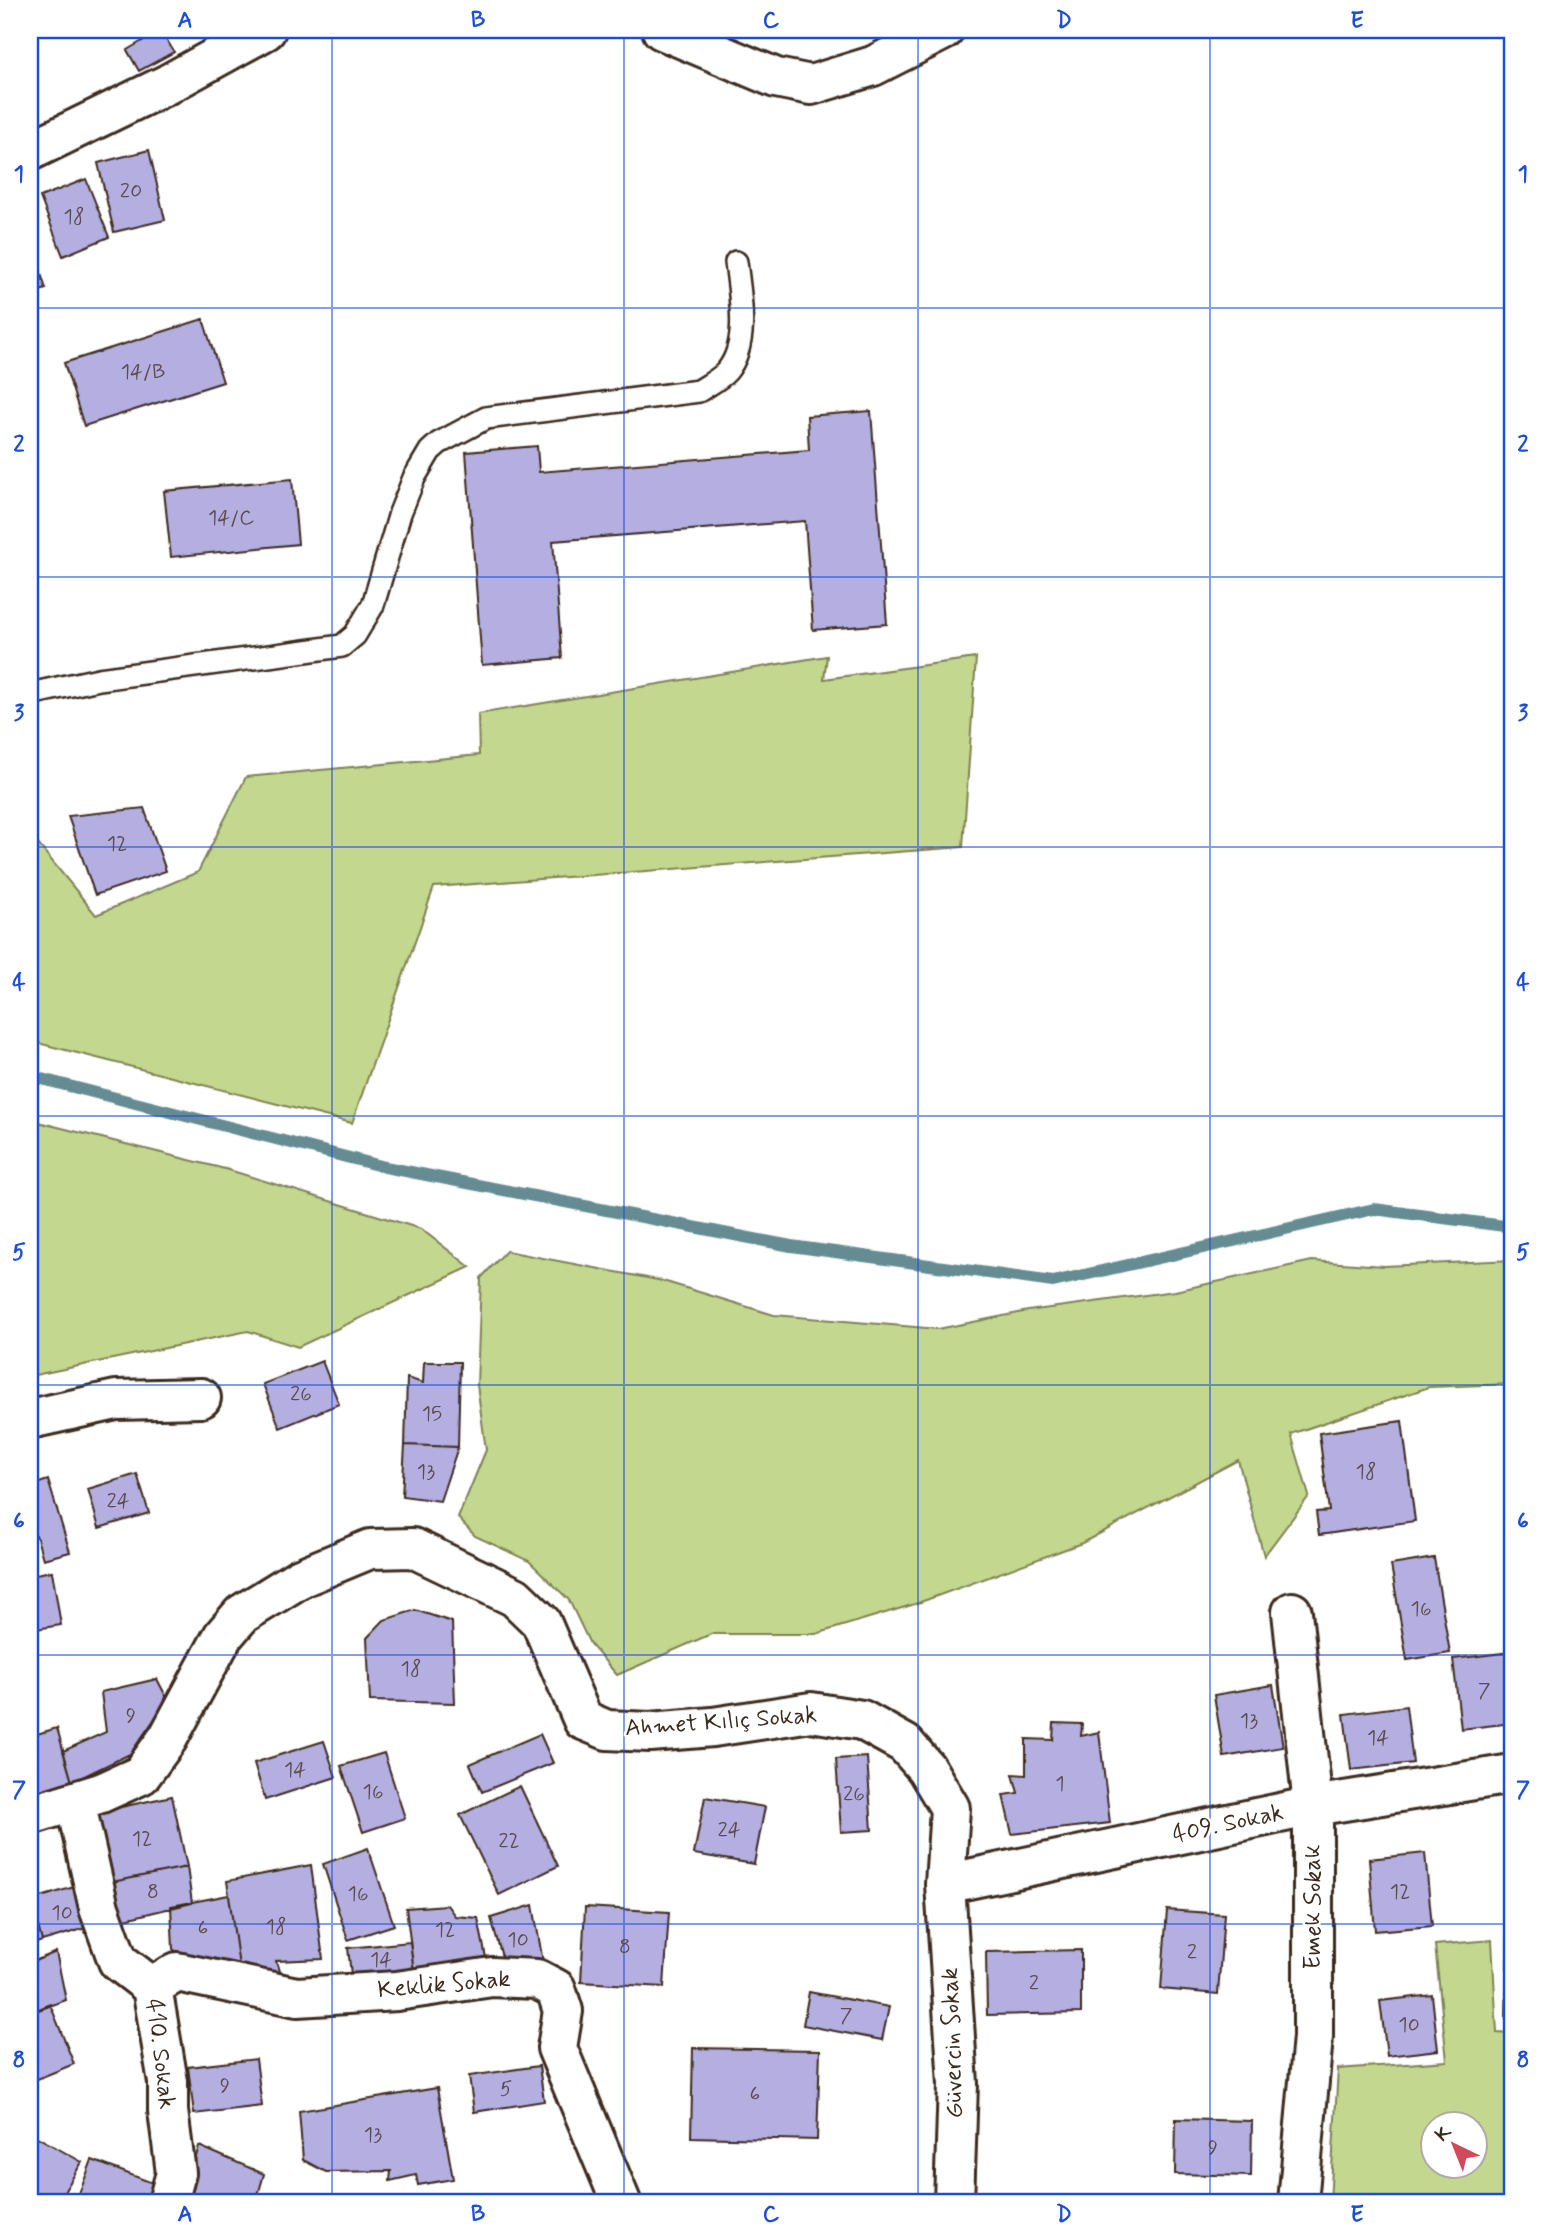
<svg xmlns="http://www.w3.org/2000/svg" width="1542" height="2232" font-family="Mynerve,sans-serif">
	<style>
		.green { fill: #c3d88e; stroke: #7f8156; stroke-width: 2; fill-rule: evenodd }
		.lines { fill: none; stroke-linecap: round; stroke-linejoin: round }
		.stream { stroke: #658c92; stroke-width: 12 }
		.building { fill: #b4afe0; stroke: #3b2a1e; stroke-width: 2 }
		.lane-casing { stroke: #3b2a1e; stroke-width: 26 }
		.street-casing { stroke: #3b2a1e; stroke-width: 44 }
		.secondary-casing { stroke: #3b2a1e; stroke-width: 44 }
		.lane { stroke: #fff; stroke-width: 21 }
		.street { stroke: #fff; stroke-width: 38 }
		.secondary { stroke: #fff; stroke-width: 38 }
		.grid { fill: none; stroke: #1d4ed8; stroke-width: 2; stroke-opacity: 0.55 }
		.labels { text-anchor: middle; dominant-baseline: central; stroke-width: 5; stroke-linejoin: round; paint-order: stroke }
		.number-label { font-size: 21px; fill: #594b4e }
		.street-label { font-size: 24px; fill: #3b2a1e; stroke: #fff }
		.neatline { fill: none; stroke: #1d4ed8; stroke-width: 2.5 }
		.grid-label { font-size: 23px; text-anchor: middle; font-weight: bold; fill: #1d4ed8 }
	</style>
	<rect width="100%" height="100%" fill="#fff"/>
	<filter id="ink" filterUnits="userSpaceOnUse"><feTurbulence type="fractalNoise" baseFrequency=".0143" numOctaves="2"/><feDisplacementMap in="SourceGraphic" scale="14" xChannelSelector="R" yChannelSelector="G"/><feConvolveMatrix kernelMatrix="1 2 1 2 8 2 1 2 1" color-interpolation-filters="sRGB"/></filter>
	<g filter="url(#ink)">
		<path class="green" d="M827 656 824 679 976 658 963 847 434 887 352 1123 30 1041V834L96 915 198 872 246 777 479 755 478 714Z
			M30 1120 229 1170 421 1229 470 1267 298 1347 248 1331 30 1376Z
			M506 1251 663 1281 774 1315 938 1329 1028 1311 1175 1291 1312 1261 1384 1266 1512 1260V1384L1429 1387 1291 1434 1309 1496 1264 1556 1238 1460 1082 1543 915 1604 816 1634H711L617 1675 590 1644 569 1600 529 1561 475 1536 458 1518 486 1450 477 1385 481 1278Z
			M1492 1940 1497 2033 1512 2034V2202H1330L1338 2069 1447 2061 1435 1945ZM1434 2124H1476V2166H1434Z"/>
		<g class="lines">
			<path class="stream" d="M30 1076 385 1167 791 1246 1053 1282 1374 1209 1512 1227"/>
		</g>
		<path class="building" d="M161 30 174 52 139 71 127 50Z
			M202 30H226L216 41Z
			M149 150 165 220 114 232 98 163Z
			M86 179 109 237 63 256 40 197Z
			M30 239 46 289 30 294Z
			M203 319 223 382 84 426 64 363Z
			M871 411 887 624 813 630 805 521 553 541 562 658 482 665 466 452 537 446 539 472 809 450 807 416Z
			M292 479 298 544 171 557 164 491Z
			M144 808 166 871 95 895 68 816Z
			M322 1361 339 1404 280 1428 263 1384Z
			M424 1362H460L458 1447 405 1445 407 1378 423 1383Z
			M1402 1421 1415 1521 1319 1535 1316 1512 1329 1511 1319 1433Z
			M405 1445 458 1447 440 1501 402 1496Z
			M137 1474 149 1513 99 1528 88 1489Z
			M48 1480 70 1552 43 1559 36 1535 30 1537V1486Z
			M1434 1558 1450 1653 1407 1660 1391 1565Z
			M52 1571 61 1625 30 1630V1575Z
			M415 1610 452 1622 455 1703 370 1701 367 1638 384 1620Z
			M1512 1652V1723L1461 1729 1453 1659Z
			M157 1679 168 1700 130 1754 72 1782 63 1751 106 1732 101 1692Z
			M1273 1685 1283 1747 1224 1757 1214 1695Z
			M1406 1706 1413 1763 1351 1770 1344 1714Z
			M1054 1723 1082 1724 1081 1736 1099 1732 1110 1823 1012 1834 1003 1795 1018 1793 1013 1774 1026 1775V1739L1053 1740Z
			M57 1728 72 1782 30 1794V1736Z
			M540 1734 553 1763 482 1792 470 1764Z
			M324 1741 336 1777 265 1800 254 1763Z
			M384 1753 405 1818 363 1832 341 1766Z
			M867 1757 872 1830 841 1832 836 1759Z
			M520 1786 558 1866 499 1895 460 1815Z
			M172 1796 187 1867 112 1882 98 1812Z
			M705 1797 765 1807 754 1864 694 1854Z
			M368 1848 394 1925 348 1940 323 1864Z
			M1425 1853 1432 1926 1375 1931 1369 1859Z
			M311 1865 323 1959 276 1961 280 1975 240 1974 227 1881Z
			M187 1867 192 1903 121 1920 112 1882Z
			M84 1884 93 1926 42 1941 31 1900Z
			M30 1895 42 1941 30 1945Z
			M229 1895 240 1974 191 1962 173 1949 171 1906Z
			M447 1905 455 1916 478 1918 487 1963 414 1972 406 1908Z
			M533 1905 543 1962 504 1964 491 1918Z
			M585 1907 669 1912 664 1987 581 1982Z
			M1167 1910 1224 1914 1218 1994 1161 1989Z
			M1508 1936H1512V2019H1506Z
			M410 1942 414 1972 352 1983 348 1948Z
			M1081 1950V2013L987 2015 986 1952Z
			M56 1952 66 2000 30 2013V1963Z
			M809 1992 889 2007 882 2040 803 2025Z
			M1432 1995 1438 2050 1387 2056 1380 2001Z
			M50 2004 74 2064 30 2082V2013Z
			M693 2048 820 2050 817 2140 691 2137Z
			M256 2059 262 2106 194 2114 188 2067Z
			M539 2066 544 2101 474 2112 469 2076Z
			M437 2088 453 2179 418 2185 416 2175 390 2181 391 2171 326 2172 303 2160 299 2111Z
			M1176 2119 1252 2121 1251 2176 1175 2174Z
			M30 2133 82 2162 58 2202H30Z
			M199 2146 264 2174 256 2202H200L185 2196Z
			M92 2160 158 2185 152 2202H76Z"/>
		<g class="lines">
			<defs>
				<path id="lane" d="M30 694 99 679 342 646 355 635 373 605 400 513 414 478 430 451 439 443 486 418 699 391C708 385 720 379 727 371 750 343 740 296 736 262"/>
				<path id="street" d="M662 30 776 78 811 85 873 66 944 30
					M30 1419 116 1400 201 1398
					M1292 1612 1313 1806V2037L1298 2202
					M75 1801 99 1908 118 1961 152 1987 168 2082V2111L176 2173 168 2202
					M30 1815 101 1793 141 1775 168 1738 223 1636 242 1614 300 1578 370 1549 413 1548 515 1597 541 1622 583 1720 607 1730 650 1732 713 1727 811 1712 862 1720 905 1744 926 1768 950 1808 945 1884 958 2084 954 2202
					M945 1884 1313 1806 1512 1774
					M152 1987 177 1972 297 1997 397 1991 492 1977 537 1979 556 1989 563 2011 557 2048 621 2202"/>
				<path id="secondary" d="M30 151 168 84 266 30"/>
			</defs>
			<use href="#lane" class="lane-casing"/>
			<use href="#street" class="street-casing"/>
			<use href="#secondary" class="secondary-casing"/>
			<use href="#lane" class="lane"/>
			<use href="#street" class="street"/>
			<use href="#secondary" class="secondary"/>
		</g>
	</g>
	<path class="grid" d="M332 30V2202M624 30V2202M918 30V2202M1210 30V2202M30 308H1512M30 577H1512M30 847H1512M30 1116H1512M30 1385H1512M30 1655H1512M30 1924H1512"/>
	<g class="labels">
		<g class="number-label">
			<text x="131" y="191">20</text>
			<text x="74" y="217">18</text>
			<text x="143" y="372">14/B</text>
			<text x="231" y="518">14/C</text>
			<text x="117" y="844">12</text>
			<text x="301" y="1394">26</text>
			<text x="432" y="1414">15</text>
			<text x="426" y="1472">13</text>
			<text x="1366" y="1472">18</text>
			<text x="118" y="1501">24</text>
			<text x="1421" y="1609">16</text>
			<text x="411" y="1669">18</text>
			<text x="1484" y="1691">7</text>
			<text x="131" y="1716">9</text>
			<text x="1249" y="1721">13</text>
			<text x="1378" y="1738">14</text>
			<text x="295" y="1770">14</text>
			<text x="1060" y="1784">1</text>
			<text x="373" y="1792">16</text>
			<text x="854" y="1794">26</text>
			<text x="729" y="1830">24</text>
			<text x="142" y="1839">12</text>
			<text x="509" y="1841">22</text>
			<text x="153" y="1892">8</text>
			<text x="1400" y="1892">12</text>
			<text x="358" y="1894">16</text>
			<text x="62" y="1913">10</text>
			<text x="276" y="1927">18</text>
			<text x="203" y="1928">6</text>
			<text x="445" y="1930">12</text>
			<text x="518" y="1940">10</text>
			<text x="625" y="1947">8</text>
			<text x="1192" y="1952">2</text>
			<text x="381" y="1960">14</text>
			<text x="1034" y="1983">2</text>
			<text x="846" y="2016">7</text>
			<text x="1409" y="2025">10</text>
			<text x="225" y="2086">9</text>
			<text x="506" y="2089">5</text>
			<text x="755" y="2094">6</text>
			<text x="373" y="2135">13</text>
			<text x="1213" y="2148">9</text>
		</g>
		<g class="street-label">
			<text transform="translate(721 1722) rotate(-4)">Ahmet Kılıç Sokak</text>
			<text transform="translate(1228 1824) rotate(-12)">409. Sokak</text>
			<text transform="translate(1313 1907) rotate(-90)">Emek Sokak</text>
			<text transform="translate(444 1985) rotate(-5)">Keklik Sokak</text>
			<text transform="translate(953 2043) rotate(-92)">Güvercin Sokak</text>
			<text transform="translate(160 2054) rotate(83)">410. Sokak</text>
		</g>
	</g>
	<rect width="1542" height="2232" fill="none" stroke="#fff" stroke-width="77"/>
	<g transform="translate(1454 2145) rotate(317)"><circle r="33" fill="#ffffff" stroke="#b1aaa5" stroke-width="2"/>
	<path d="M0-5L12 26L0 18L-12 26Z" fill="#d1495b"/>
	<text y="-10" font-size="19" font-weight="bold" text-anchor="middle" fill="#3b2a1e">K</text>
	</g>
	<rect x="38" y="38" width="1466" height="2156" class="neatline"/>
	<g class="grid-label">
		<text x="185" y="27">A</text>
		<text x="478" y="27">B</text>
		<text x="771" y="27">C</text>
		<text x="1064" y="27">D</text>
		<text x="1357" y="27">E</text>
		<text x="19" y="181">1</text>
		<text x="1523" y="181">1</text>
		<text x="19" y="451">2</text>
		<text x="1523" y="451">2</text>
		<text x="19" y="720">3</text>
		<text x="1523" y="720">3</text>
		<text x="19" y="989">4</text>
		<text x="1523" y="989">4</text>
		<text x="19" y="1259">5</text>
		<text x="1523" y="1259">5</text>
		<text x="19" y="1528">6</text>
		<text x="1523" y="1528">6</text>
		<text x="19" y="1797">7</text>
		<text x="1523" y="1797">7</text>
		<text x="19" y="2067">8</text>
		<text x="1523" y="2067">8</text>
		<text x="185" y="2221">A</text>
		<text x="478" y="2221">B</text>
		<text x="771" y="2221">C</text>
		<text x="1064" y="2221">D</text>
		<text x="1357" y="2221">E</text>
	</g>
</svg>
